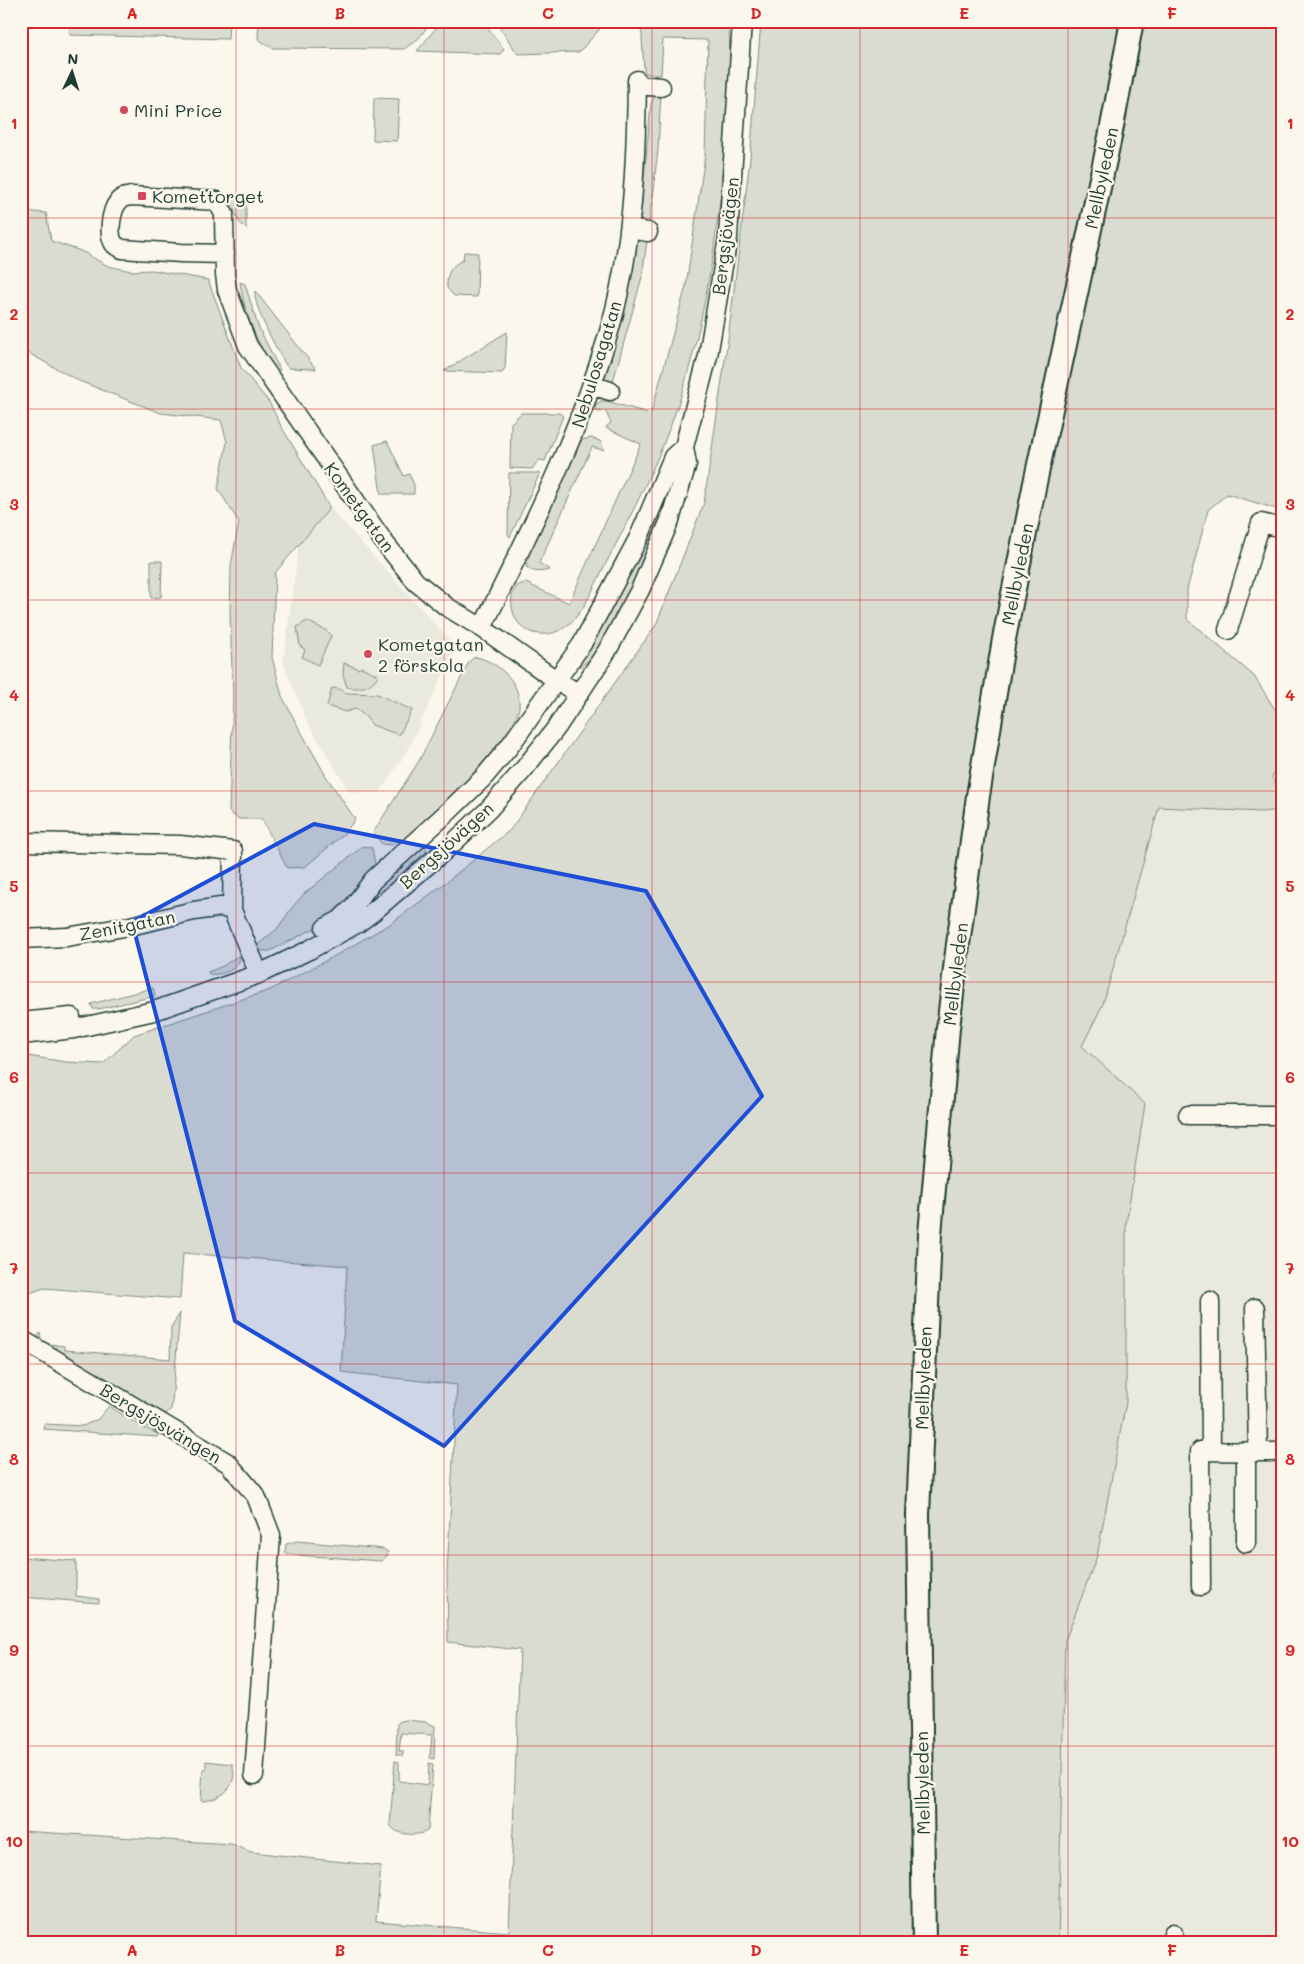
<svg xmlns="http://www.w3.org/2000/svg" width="1304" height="1964" font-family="Mali,sans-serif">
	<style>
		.built { fill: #eae9de }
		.green { fill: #dbdcd1; stroke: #7d8c82 }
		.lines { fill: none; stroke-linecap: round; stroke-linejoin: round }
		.minor-casing { stroke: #1f3d34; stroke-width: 21 }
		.major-casing { stroke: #1f3d34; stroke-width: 26 }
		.minor { stroke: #fbf7ec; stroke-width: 18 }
		.major { stroke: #fbf7ec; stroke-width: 22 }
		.tram { stroke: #1f3d34; stroke-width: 1 }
		.marked { fill: #1d4ed8; fill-opacity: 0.2; stroke: #1d4ed8; stroke-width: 4; stroke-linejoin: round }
		.grid { fill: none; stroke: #d62828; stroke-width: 1; stroke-opacity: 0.55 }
		.poi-dot { fill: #d1495b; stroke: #fbf7ec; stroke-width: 2 }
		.labels { text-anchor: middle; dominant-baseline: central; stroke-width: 4.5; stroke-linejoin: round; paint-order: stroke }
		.poi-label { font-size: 18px; fill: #1f3d34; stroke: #fbf7ec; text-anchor: start }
		.street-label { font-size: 18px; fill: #1f3d34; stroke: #fbf7ec }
		.neatline { fill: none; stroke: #d62828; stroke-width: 2 }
		.grid-label { font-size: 16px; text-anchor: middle; font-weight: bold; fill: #d62828 }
	</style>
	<rect width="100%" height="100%" fill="#fbf7ec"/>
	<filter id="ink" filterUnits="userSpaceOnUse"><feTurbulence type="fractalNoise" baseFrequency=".02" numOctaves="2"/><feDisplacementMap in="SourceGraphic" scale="10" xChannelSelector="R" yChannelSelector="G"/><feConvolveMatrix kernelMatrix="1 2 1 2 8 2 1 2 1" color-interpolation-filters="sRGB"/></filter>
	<g filter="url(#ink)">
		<path class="built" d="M330 508 456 647 408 750 379 793 350 792 307 722 283 662 299 544Z
			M1159 807 1261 812 1283 810V1943H1058L1065 1641 1097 1556 1126 1402V1224L1145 1104 1082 1046 1103 1004Z"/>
		<path class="green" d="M70 21H229L228 39 70 35Z
			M259 21H432L418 39 404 49 272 48 258 39Z
			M442 21H482L504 49 500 54 417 51Z
			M495 21H607L579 52 518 54Z
			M641 21H727L728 24C733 65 728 108 725 149 718 233 705 322 679 402 660 459 632 514 604 567 589 596 574 642 533 633 523 630 516 622 513 612 510 600 511 584 526 583L569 603 641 444 606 428 607 426 611 423 605 410 600 412 596 410 595 405 601 401H607L651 414 686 286 705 155 708 40 663 39 661 75 647 74 644 70Z
			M761 21H1283V511L1227 494 1208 510 1187 590V619L1254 676 1279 716 1283 750 1272 778 1283 796V810L1261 812 1159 807 1103 1004 1082 1046 1145 1104 1126 1224V1402L1097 1556 1065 1641 1058 1943H21V1831L231 1844 251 1852 381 1866 376 1921 509 1932 520 1650 448 1642 447 1573 457 1385 341 1372 347 1266 183 1253 180 1299 44 1288 21 1296V1055L66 1062 103 1064 134 1035 270 990 331 958 390 924 444 884 510 830 656 625 704 503 728 339 750 159Z
			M661 93 658 150 649 223 640 220 651 104 655 95Z
			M374 98 399 99 397 141 373 140Z
			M244 194 246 196V229L239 222 231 203 237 197Z
			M21 211 46 213 51 241 81 251 108 266 131 271 152 270 208 280 241 368 269 402 281 426 330 508 275 573 272 657 282 696 295 721 326 776 355 819 345 833 305 867 287 868 262 819H239L229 812 233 696 230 614 231 566 239 522 218 489 227 442 221 420 161 413 79 381 21 349Z
			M639 240H647L642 277 612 385 606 382 604 376 618 329 636 244Z
			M464 252 478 253 477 297 454 296 447 288C446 274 451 265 463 260Z
			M240 282 245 284 258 326 280 370 277 372C258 348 244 312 240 282Z
			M255 291 316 369 289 368 286 365C277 350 253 307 255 291Z
			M507 332 505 368 502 373 444 371Z
			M521 413H559L563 416 545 461 539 460 532 469 510 468 511 423Z
			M591 438 600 441 604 449 602 450 592 447 539 563 550 570C541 572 535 573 527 568L526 561 576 447 581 440Z
			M387 441 404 476 409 474 414 485V494H381L374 445Z
			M679 460 669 501 631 590 597 651 588 661 576 669Z
			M509 473H540L510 537 508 534Z
			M151 561H162L161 597 151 598Z
			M307 621 327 631 331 636 318 665 302 657 305 650 300 646 297 627Z
			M477 657C491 661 502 668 511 680 517 688 520 698 519 708 515 732 469 778 451 796 440 808 412 839 397 844 393 845 387 845 382 844L374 833V831L419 761 469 662 473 658Z
			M344 663 359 669 361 667 378 675C372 687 359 690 347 687L343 675Z
			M332 688 339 689 347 693 377 694 412 710 399 735 372 725 365 716 356 709 345 712 327 706Z
			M425 845 427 851 385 887 365 911H355L374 886Z
			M363 846 372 848 375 864 331 920 270 951H262L255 947 277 929 294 905 305 893Z
			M238 956 240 957C239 970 221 976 209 974L208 972 223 966Z
			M153 988 155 996 99 1009H93L91 1004Z
			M180 1313 172 1402 171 1409 165 1415 36 1340 40 1333 42 1343 64 1346 65 1350 170 1359 171 1327Z
			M109 1406 142 1427 158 1434 157 1437 43 1429 44 1424 83 1426 98 1419Z
			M297 1541 383 1549 388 1552 387 1556 381 1561 297 1555 285 1553 286 1544Z
			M21 1557 76 1561V1596L99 1599V1603L21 1597Z
			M406 1720 426 1722 435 1726 434 1759 430 1758 432 1735 401 1733 399 1751H403V1755H396L397 1724 400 1721Z
			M206 1761 232 1764C240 1785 221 1801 201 1801L203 1769H206Z
			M395 1761 399 1762V1781L428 1785 429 1763 433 1764 428 1830C420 1837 394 1836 390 1824Z"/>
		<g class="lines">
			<defs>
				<path id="minor" d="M637 85 661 87
					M629 229 648 232
					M225 254 181 253 122 249C120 247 117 247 115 245 107 236 111 211 118 202 121 197 126 197 132 196L217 201 224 214 225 274 227 290 248 346 384 542 416 582 447 607 482 628 556 680 579 694
					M592 385 610 391
					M482 628C530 531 580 433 610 328 633 248 636 162 637 80
					M1228 630 1261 523 1283 528
					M21 842 180 845 233 851 232 910 259 974
					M325 928 340 920 353 907 373 880 449 811 484 777 509 747 582 644 639 537 673 457 684 447
					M21 939 67 937 130 926 194 911 221 907 232 910
					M21 1022 71 1017
					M21 1035 74 1029 154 1011 259 974 309 950 358 923 374 911 450 846 488 810 524 769 557 727 607 651 640 590 670 520 687 464 684 447 708 356 728 237 742 21
					M1188 1115H1283
					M1210 1301 1211 1451
					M1255 1308 1258 1452
					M21 1339 228 1463 256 1496 271 1535 254 1775
					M1200 1451 1201 1586
					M1201 1451 1283 1452
					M1246 1452V1543
					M1173 1933V1943"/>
				<path id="major" d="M924 1943 918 1515 930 1234 948 1028 957 952 978 796 1004 639 1035 483 1110 137 1132 21"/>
			</defs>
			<use href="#minor" class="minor-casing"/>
			<use href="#major" class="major-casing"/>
			<use href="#minor" class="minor"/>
			<use href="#major" class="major"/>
			<path class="tram" d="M21 94V104"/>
		</g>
	</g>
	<path class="marked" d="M314 824 646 891 762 1096 444 1446 235 1321 132 922Z"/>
	<path class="grid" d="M236 21V1943M444 21V1943M652 21V1943M860 21V1943M1068 21V1943M21 218H1283M21 409H1283M21 600H1283M21 791H1283M21 982H1283M21 1173H1283M21 1364H1283M21 1555H1283M21 1746H1283"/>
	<g class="poi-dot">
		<circle cx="124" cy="110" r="5"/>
		<rect x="137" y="191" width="10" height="10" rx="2.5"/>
		<circle cx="368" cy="654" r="5"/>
	</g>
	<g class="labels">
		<g class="poi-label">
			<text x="134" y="110">Mini Price</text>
			<text x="152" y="196">Komettorget</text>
			<text x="378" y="644">Kometgatan<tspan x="378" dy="21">2 förskola</tspan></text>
		</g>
		<g class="street-label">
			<text transform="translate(1101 178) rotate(-78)">Mellbyleden</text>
			<text transform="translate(725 236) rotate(-83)">Bergsjövägen</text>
			<text transform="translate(596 364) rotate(-73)">Nebulosagatan</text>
			<text transform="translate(360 507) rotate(54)">Kometgatan</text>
			<text transform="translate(1017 574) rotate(-79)">Mellbyleden</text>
			<text transform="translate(446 845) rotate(-42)">Bergsjövägen</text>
			<text transform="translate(127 925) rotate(-11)">Zenitgatan</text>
			<text transform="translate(955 974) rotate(-83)">Mellbyleden</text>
			<text transform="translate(923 1378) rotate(-88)">Mellbyleden</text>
			<text transform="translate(161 1423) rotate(31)">Bergsjösvängen</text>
			<text transform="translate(922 1783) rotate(-91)">Mellbyleden</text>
		</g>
	</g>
	<rect width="1304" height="1964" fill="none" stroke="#fbf7ec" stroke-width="55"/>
	<g transform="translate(72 72) rotate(4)" stroke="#fbf7ec" stroke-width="4" paint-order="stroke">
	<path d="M0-4L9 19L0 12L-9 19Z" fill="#1f3d34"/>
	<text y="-8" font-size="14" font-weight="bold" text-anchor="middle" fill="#1f3d34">N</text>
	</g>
	<rect x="28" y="28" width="1248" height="1908" class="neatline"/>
	<g class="grid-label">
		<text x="132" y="19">A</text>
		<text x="340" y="19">B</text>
		<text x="548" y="19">C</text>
		<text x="756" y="19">D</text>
		<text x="964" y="19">E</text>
		<text x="1172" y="19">F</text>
		<text x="14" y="129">1</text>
		<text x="1290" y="129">1</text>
		<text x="14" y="320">2</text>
		<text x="1290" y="320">2</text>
		<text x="14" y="510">3</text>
		<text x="1290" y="510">3</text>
		<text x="14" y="701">4</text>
		<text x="1290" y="701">4</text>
		<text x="14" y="892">5</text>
		<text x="1290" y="892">5</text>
		<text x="14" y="1083">6</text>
		<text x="1290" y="1083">6</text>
		<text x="14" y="1274">7</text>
		<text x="1290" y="1274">7</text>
		<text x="14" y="1465">8</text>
		<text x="1290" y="1465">8</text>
		<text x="14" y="1656">9</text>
		<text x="1290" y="1656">9</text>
		<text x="14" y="1847">10</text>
		<text x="1290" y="1847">10</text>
		<text x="132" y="1956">A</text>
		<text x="340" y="1956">B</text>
		<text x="548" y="1956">C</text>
		<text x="756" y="1956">D</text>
		<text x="964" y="1956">E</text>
		<text x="1172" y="1956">F</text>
	</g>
</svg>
